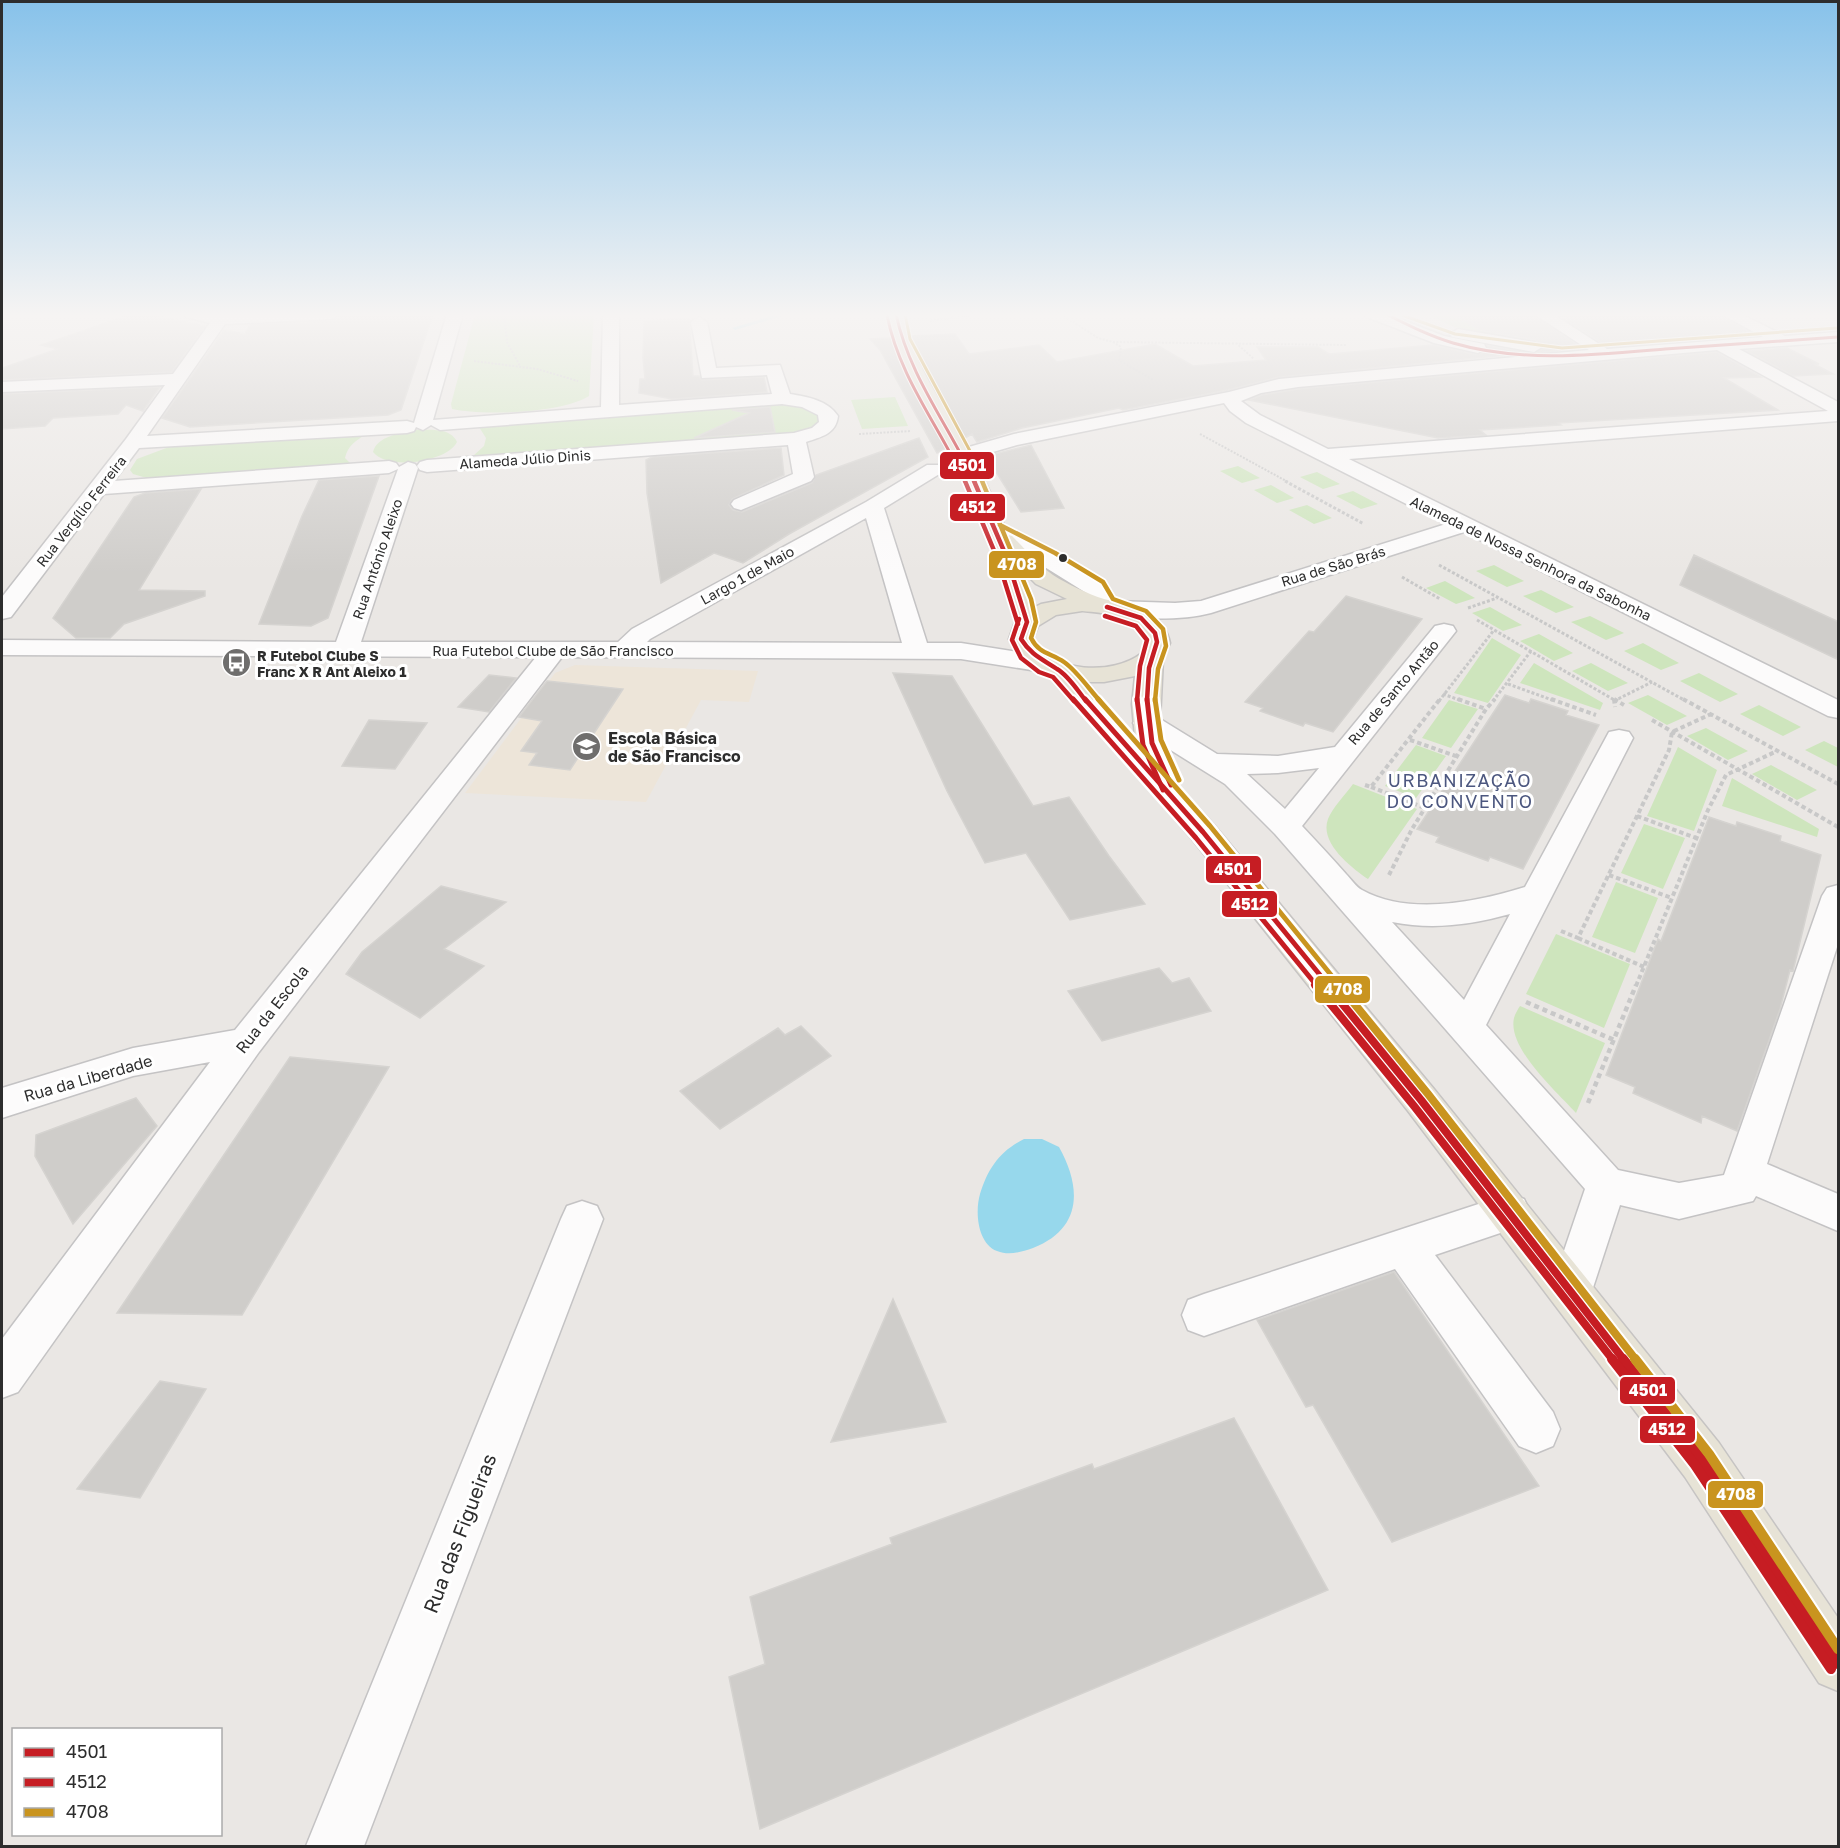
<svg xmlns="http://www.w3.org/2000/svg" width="1840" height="1848" font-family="'Golos Text',sans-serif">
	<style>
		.education { fill: #ede5d9 }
		.green { fill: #cee5bd }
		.water { fill: #97d8ec }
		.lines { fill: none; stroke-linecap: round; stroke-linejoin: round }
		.stream { fill: #97d8ec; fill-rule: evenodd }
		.building { fill: #cfcdca; stroke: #d5d3d0; stroke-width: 1.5 }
		.minor-casing { stroke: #c4c3c4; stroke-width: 3 }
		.major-casing { stroke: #c6c4c3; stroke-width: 3 }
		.path-far3 { stroke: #c8c8c8; stroke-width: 2; stroke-dasharray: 2 1.5; stroke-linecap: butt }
		.path-far2 { stroke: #c8c8c8; stroke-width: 3; stroke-dasharray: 3 2; stroke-linecap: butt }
		.path-far1 { stroke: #c8c8c8; stroke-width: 4; stroke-dasharray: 4.5 3; stroke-linecap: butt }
		.path { stroke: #c8c8c8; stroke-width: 4.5; stroke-dasharray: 5 4; stroke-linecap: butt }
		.minor { fill: #fcfbfb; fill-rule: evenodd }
		.major { fill: #e7e3d6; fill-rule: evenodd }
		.bus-1-far4-casing { stroke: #fff; stroke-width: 5 }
		.bus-1-far3-casing { stroke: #fff; stroke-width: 8 }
		.bus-1-far2-casing { stroke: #fff; stroke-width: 10 }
		.bus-1-far1-casing { stroke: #fff; stroke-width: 12 }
		.bus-1-casing { stroke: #fff; stroke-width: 14 }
		.bus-2-far4-casing { stroke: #fff; stroke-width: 5 }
		.bus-2-far3-casing { stroke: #fff; stroke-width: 8 }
		.bus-2-far2-casing { stroke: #fff; stroke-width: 10 }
		.bus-2-far1-casing { stroke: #fff; stroke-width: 12 }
		.bus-2-casing { stroke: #fff; stroke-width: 14 }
		.bus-3-far4-casing { stroke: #fff; stroke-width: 5 }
		.bus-3-far3-casing { stroke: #fff; stroke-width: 8 }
		.bus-3-far2-casing { stroke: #fff; stroke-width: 10 }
		.bus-3-far1-casing { stroke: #fff; stroke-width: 12 }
		.bus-3-casing { stroke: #fff; stroke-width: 14 }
		.bus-1-far4 { stroke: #c61d23; stroke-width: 3 }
		.bus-1-far3 { stroke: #c61d23; stroke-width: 4.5 }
		.bus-1-far2 { stroke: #c61d23; stroke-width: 5 }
		.bus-1-far1 { stroke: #c61d23; stroke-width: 8 }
		.bus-1 { stroke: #c61d23; stroke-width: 10 }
		.bus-2-far4 { stroke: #c61d23; stroke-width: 3 }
		.bus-2-far3 { stroke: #c61d23; stroke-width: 4.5 }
		.bus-2-far2 { stroke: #c61d23; stroke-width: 5 }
		.bus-2-far1 { stroke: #c61d23; stroke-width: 8 }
		.bus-2 { stroke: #c61d23; stroke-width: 10 }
		.bus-3-far4 { stroke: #c9941f; stroke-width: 3 }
		.bus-3-far3 { stroke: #c9941f; stroke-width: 4.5 }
		.bus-3-far2 { stroke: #c9941f; stroke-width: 5 }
		.bus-3-far1 { stroke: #c9941f; stroke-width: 8 }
		.bus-3 { stroke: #c9941f; stroke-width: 10 }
		.bus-dot { fill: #2d2d2d; stroke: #fff; stroke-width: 2 }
		.labels { text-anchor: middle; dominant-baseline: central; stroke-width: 6; stroke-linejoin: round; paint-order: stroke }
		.far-street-label { font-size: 14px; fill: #2d2d2d; stroke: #fff }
		.far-poi-label { font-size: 14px; font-weight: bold; fill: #2d2d2d; stroke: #fff; text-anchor: start }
		.poi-label { font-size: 16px; font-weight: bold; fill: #2d2d2d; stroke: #fff; text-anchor: start }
		.street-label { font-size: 16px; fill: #2d2d2d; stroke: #fff }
		.neighbourhood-label { font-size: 18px; letter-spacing: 1.5px; fill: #4c577f; stroke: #fff }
		.near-street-label { font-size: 20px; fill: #2d2d2d; stroke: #fff }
		.line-badge { stroke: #fff; stroke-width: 2 }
		.badge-label { font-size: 16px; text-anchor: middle; font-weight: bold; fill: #fff }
	</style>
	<rect width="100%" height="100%" fill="#eae7e4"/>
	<path class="education" d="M575 665 758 671 749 702 701 700 646 802 465 793 555 673Z"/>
	<path class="green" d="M481 314H594L589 396C563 413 482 416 452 409L451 404 474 318Z
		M1429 314H1454L1467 322 1534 319 1570 341C1524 342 1469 340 1429 314Z
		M895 397 908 426 862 429 851 400Z
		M778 405H795L819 413 820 420C810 430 800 433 786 435L473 456 484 446 486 438 479 427Z
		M414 430C428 430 451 427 457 442 447 462 388 471 373 452 377 436 401 433 414 430Z
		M366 434C356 441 348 445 345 458L352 465 150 479 133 474 130 470 137 459 169 447Z
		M1238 466 1260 478 1242 483 1220 471Z
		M1317 472 1340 484 1323 489 1300 477Z
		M1271 485 1294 498 1277 503 1254 490Z
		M1353 491 1378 504 1361 509 1336 496Z
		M1307 505 1332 518 1314 524 1289 510Z
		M1494 565 1524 581 1507 587 1476 571Z
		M1445 581 1475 598 1456 604 1426 588Z
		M1541 590 1574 607 1556 613 1523 596Z
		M1490 607 1522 625 1503 631 1472 613Z
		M1590 616 1624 633 1606 640 1571 622Z
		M1539 634 1573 653 1554 661 1520 641Z
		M1492 638 1521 655 1488 703 1454 693Z
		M1643 643 1679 663 1661 670 1624 651Z
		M1534 663 1603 703 1600 710 1520 683Z
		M1591 663 1628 683 1608 691 1572 671Z
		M1699 673 1738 694 1720 702 1680 681Z
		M1648 695 1687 716 1667 725 1628 703Z
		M1449 700 1478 709 1451 748 1422 738Z
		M1759 705 1801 727 1783 736 1740 714Z
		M1706 728 1748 751 1728 760 1687 736Z
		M1824 741 1838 748V767L1805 750Z
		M1416 745 1446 756 1416 798 1385 786Z
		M1678 747 1717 770 1694 831 1647 816Z
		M1771 765 1817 790 1797 800 1752 774Z
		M1732 778 1819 829 1817 837 1722 806Z
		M1353 784 1417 809 1368 879C1352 868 1319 843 1328 819 1333 807 1345 795 1353 784Z
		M1644 824 1685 838 1663 889 1621 873Z
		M1616 882 1658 898 1635 953 1592 937Z
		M1556 934 1630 964 1604 1028 1526 994Z
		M1520 1006 1605 1043 1576 1113C1557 1092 1507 1048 1514 1018 1515 1014 1518 1009 1520 1006Z"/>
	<path class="water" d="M1024 1139H1042L1059 1147C1082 1188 1082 1229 1033 1248 1021 1252 1009 1256 997 1251 977 1243 975 1211 980 1194 988 1168 1000 1151 1024 1139Z"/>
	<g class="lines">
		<path class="stream" d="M778 314H789L735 330 732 328Z"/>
	</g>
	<path class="building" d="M132 314H146L205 326 172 372 2 380V368L58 349 41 345Z
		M362 314H433L401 410 388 415 190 427 162 418 224 330 245 334 250 325 331 321 340 316Z
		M1455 314H1532L1582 348 1537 353 1544 346 1535 340 1479 330Z
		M1557 314H1719L1755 335 1608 347Z
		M689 318 693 376H699L702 380 764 377 767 392 672 399 639 393 640 379H645L643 358 644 321Z
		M955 334 969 354 1039 345 1057 362 1155 344 1193 366 1266 360 1257 347H1318L1329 354 1433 345 1478 355 1487 350V346L1529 353 1279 377 1228 390 1123 410 1119 408 1022 428 977 442 972 434 965 438 930 378 912 336Z
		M891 338 903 371 946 448 937 453 880 350 870 339Z
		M1787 348 1819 364H1814L1833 374 1793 376 1747 351Z
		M1717 352 1761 377 1724 378 1778 410 1558 423 1561 425 1480 430 1486 435 1438 438 1249 400 1262 395 1298 389Z
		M160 387 143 411 126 405 118 414 53 418 45 426 2 429V394Z
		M770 407 775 432 694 438 749 413 732 410Z
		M919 438 928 457 789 534 743 563 714 553 661 583 647 493 646 460 652 457 781 448 784 475 732 499 729 505 733 510 742 512 812 483 816 475Z
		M1031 445 1064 508 1021 512 986 456Z
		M379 476 328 618 311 626 259 624 302 516 319 480Z
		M201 489 139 590 205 591V596L124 624 110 638H76L53 618 134 497 145 493Z
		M1694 555 1839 622V660L1680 585Z
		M1346 596 1422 619 1333 732 1305 723 1303 726 1260 711 1263 708 1245 702 1309 631 1314 632Z
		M893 673 952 676 1033 806 1069 797 1109 856 1145 904 1070 920 1026 853 985 863 947 791Z
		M489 675 516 678 489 712 458 707Z
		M547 681 623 689 570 770 529 765 537 753 521 751 542 721 519 717Z
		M1505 695 1529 703 1531 699 1568 711 1566 715 1599 725 1523 869 1490 857 1488 861 1436 842 1439 837 1417 829Z
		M369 720 427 723 395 769 342 766Z
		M1709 817 1736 826 1737 822 1781 836 1780 841 1821 855 1793 971 1790 970 1780 1009 1737 1131 1702 1116 1701 1123 1633 1093 1635 1087 1606 1075 1658 939 1661 941Z
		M441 886 506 902 444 949 484 966 420 1018 346 974 362 952Z
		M1159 968 1172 983 1189 978 1211 1011 1102 1041 1068 991Z
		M801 1026 831 1056 720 1129 680 1091 778 1028 785 1035Z
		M290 1057 389 1067 242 1315 117 1313Z
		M136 1098 157 1126 73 1224 35 1156 36 1135Z
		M1394 1272 1539 1486 1392 1542 1313 1405 1306 1407 1257 1320Z
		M893 1299 946 1422 831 1442Z
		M160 1381 206 1389 140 1498 77 1489Z
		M1234 1418 1328 1590 760 1829 729 1677 765 1664 750 1597 892 1544 890 1538 1092 1464 1094 1469Z"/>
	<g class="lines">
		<defs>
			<path id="minor" d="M183 314H339L331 319 225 324 147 436 407 421 414 423 447 314H463L433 420 601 407 603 314H619V405L772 394 767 375 702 378 691 322 699 317 707 322 716 368 780 365 790 394C808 397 827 400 838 416 836 434 821 437 806 442L814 477 811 481 741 510 734 508 731 504 734 500 793 474 788 445 427 472 420 470 417 466 420 462 427 460 794 433 812 428 819 422 818 415 802 407 782 404 440 430 431 425 423 430 416 427 414 431 407 433 139 448 114 481 389 461 396 463 399 467 408 462 415 464 418 468 361 642H618L632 629 866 502 927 465H941L944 469 941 473 884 508 927 643H961L1044 656 1053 659 1057 664 1053 669 1044 672 961 659 562 657 259 1052 18 1392 2 1398V1339L210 1062 133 1076 2 1118V1088L133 1048 235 1030 536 657 2 655V640L336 642 398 469 389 473 104 494 11 617 2 619V597L126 439 165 385 2 392V382L173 374 210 323 186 317ZM866 518 902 643 647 642 650 639Z
				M1364 314H1387L1444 336 1484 344 1486 348 1478 353 1434 343 1367 317Z
				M1534 314H1553L1607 349 1763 337 1721 314H1741L1785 336 1838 332V342L1739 349 1838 402V421L1349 459 1838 700V718L1828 716 1464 532 1211 613C1181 621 1129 620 1099 612L1088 594 1043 566 988 538 985 533 988 528 996 526 1004 528 1059 556 1106 585 1116 601 1175 603 1201 601 1446 524 1246 423 1230 411 1224 403 1017 445 962 461 955 459 952 455 955 451 1014 434 1229 392 1279 379 1589 350ZM1717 350 1828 411 1328 449 1260 415 1241 401 1261 393 1298 387Z
				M1458 329 1534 342 1542 347 1534 352 1452 337 1450 334Z
				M1444 624 1453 626 1456 631 1302 826C1317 842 1332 858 1346 874 1351 879 1356 887 1362 890 1409 916 1477 902 1525 887L1609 732 1619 730 1629 732 1633 738 1486 1025 1618 1170 1679 1183 1724 1175 1822 896 1827 888 1838 885V944L1767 1164 1838 1194V1231L1756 1196 1753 1201 1679 1219 1620 1205 1587 1306 1572 1312 1557 1306 1550 1292 1585 1189 1275 834 1225 784 1137 729 1133 723 1137 717 1147 715 1157 717 1217 754 1278 756 1335 747 1435 626ZM1319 768 1285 809 1247 774 1278 773ZM1510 914 1464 1000 1392 922C1433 930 1470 925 1510 914Z
				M1509 1194 1524 1199 1530 1212 1524 1225 1435 1255 1553 1412 1560 1429 1553 1446 1536 1453 1519 1446 1395 1269 1204 1336 1188 1330 1182 1315 1188 1300 1204 1294Z
				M582 1201 597 1206 603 1219 364 1846H306L561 1219 567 1206Z"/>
			<path id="major" d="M888 314H904C911 360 941 400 963 439 981 470 995 502 1008 535L1012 536C1025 549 1038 565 1053 575 1067 584 1088 594 1104 599 1131 606 1163 609 1170 643L1163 659 1160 720 1165 749 1178 777 1175 782 1214 825 1434 1089 1719 1443 1838 1618V1691L1819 1683 1685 1477 1408 1111 1192 839 1050 675C1029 669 1018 658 1009 639L1015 622 1013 616C998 561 977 507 953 456 930 410 894 366 888 314ZM1021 569 1036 584 1067 599 1041 604 1035 607ZM1082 611C1106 613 1135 615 1145 640L1142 653C1113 676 1052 673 1033 639L1038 626 1056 615ZM1135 676 1132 704 1135 738 1084 682H1104Z"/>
		</defs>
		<use href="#minor" class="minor-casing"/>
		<use href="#major" class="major-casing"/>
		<path class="path-far3" d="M504 314 507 342 520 366
			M1061 314 1098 338 1113 342 1347 345
			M930 321 978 314
			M1113 342 1121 347 1119 360 1153 380
			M1236 343 1254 359
			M474 361 537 369 578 381
			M859 434 911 431
			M1200 434 1288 482"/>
		<path class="path-far2" d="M1285 481 1364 524
			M1439 565 1686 701
			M1402 577 1440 599
			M1468 608 1497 598
			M1477 620 1616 701
			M1508 684 1555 701
			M1443 694 1462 701
			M1439 701 1494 630
			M1493 701 1531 651
			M1614 701 1652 682"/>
		<path class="path-far1" d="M1458 699 1486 709
			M1551 699 1596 715
			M1614 699 1624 705
			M1614 699 1615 707
			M1683 699 1838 784
			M1652 720 1838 827
			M1410 740 1456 756
			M1365 785 1371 787 1440 699
			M1371 787 1425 808
			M1637 816 1696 838
			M1389 875 1412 829 1486 709 1495 699
			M1609 875 1672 898
			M1561 931 1578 938 1669 750 1672 732 1711 714
			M1578 938 1644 967
			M1636 986 1708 810 1726 775 1777 751"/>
		<path class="path" d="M1526 1002 1614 1040
			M1588 1103 1636 985"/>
		<use href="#minor" class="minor"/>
		<use href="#major" class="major"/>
		<defs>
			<path id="bus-1-far4" d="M896 314C909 376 949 426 975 482
				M1386 314C1408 325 1429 336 1453 343 1521 363 1595 355 1665 349 1723 345 1780 341 1838 337"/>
			<path id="bus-1-far3" d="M974 481 1007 558 1027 622
				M1107 607 1141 618 1155 633 1157 642 1149 668 1147 701
				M1027 622 1021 639C1031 655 1042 659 1057 669 1068 675 1078 691 1086 701"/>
			<path id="bus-1-far2" d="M1085 699 1203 832 1329 986
				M1147 699 1152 743 1171 785"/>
			<path id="bus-1-far1" d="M1327 985 1421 1100 1624 1360"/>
			<path id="bus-1" d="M1623 1359 1702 1460 1838 1664"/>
			<path id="bus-2-far4" d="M887 315C899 377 939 426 965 482"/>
			<path id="bus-2-far3" d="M965 481 998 560 1018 624
				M1105 616 1136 626 1147 640 1140 666 1137 701
				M1019 619 1012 640 1021 658 1039 672 1053 677 1074 701"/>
			<path id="bus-2-far2" d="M1073 699 1196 838 1317 986
				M1137 699 1143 745 1163 790"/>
			<path id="bus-2-far1" d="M1315 985 1414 1106 1613 1360"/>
			<path id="bus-2" d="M1612 1359 1695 1465 1831 1669"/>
			<path id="bus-3-far4" d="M905 314 910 339 970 451 983 482
				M1399 314 1455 334 1562 348 1837 328"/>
			<path id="bus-3-far3" d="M982 481 1031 599 1036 622 1031 638C1039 654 1051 653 1064 662 1077 671 1089 689 1100 701
				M1000 525 1055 553 1103 582 1113 599 1146 611 1163 629 1166 646 1158 669 1155 701"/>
			<path id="bus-3-far2" d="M1098 699 1210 826 1340 986
				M1155 699 1161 740 1179 780"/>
			<path id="bus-3-far1" d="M1339 985 1428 1094 1636 1360"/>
			<path id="bus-3" d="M1635 1359 1709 1454 1838 1649"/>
		</defs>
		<use href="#bus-1-far4" class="bus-1-far4-casing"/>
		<use href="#bus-1-far3" class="bus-1-far3-casing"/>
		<use href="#bus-1-far2" class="bus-1-far2-casing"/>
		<use href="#bus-1-far1" class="bus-1-far1-casing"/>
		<use href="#bus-1" class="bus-1-casing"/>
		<use href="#bus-2-far4" class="bus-2-far4-casing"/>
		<use href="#bus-2-far3" class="bus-2-far3-casing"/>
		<use href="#bus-2-far2" class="bus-2-far2-casing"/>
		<use href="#bus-2-far1" class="bus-2-far1-casing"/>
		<use href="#bus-2" class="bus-2-casing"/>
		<use href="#bus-3-far4" class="bus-3-far4-casing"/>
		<use href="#bus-3-far3" class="bus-3-far3-casing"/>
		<use href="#bus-3-far2" class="bus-3-far2-casing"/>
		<use href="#bus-3-far1" class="bus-3-far1-casing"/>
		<use href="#bus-3" class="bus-3-casing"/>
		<use href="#bus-1-far4" class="bus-1-far4"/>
		<use href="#bus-1-far3" class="bus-1-far3"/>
		<use href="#bus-1-far2" class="bus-1-far2"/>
		<use href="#bus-1-far1" class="bus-1-far1"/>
		<use href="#bus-1" class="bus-1"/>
		<use href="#bus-2-far4" class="bus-2-far4"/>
		<use href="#bus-2-far3" class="bus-2-far3"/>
		<use href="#bus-2-far2" class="bus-2-far2"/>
		<use href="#bus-2-far1" class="bus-2-far1"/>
		<use href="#bus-2" class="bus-2"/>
		<use href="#bus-3-far4" class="bus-3-far4"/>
		<use href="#bus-3-far3" class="bus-3-far3"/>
		<use href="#bus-3-far2" class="bus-3-far2"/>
		<use href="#bus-3-far1" class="bus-3-far1"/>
		<use href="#bus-3" class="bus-3"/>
	</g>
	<linearGradient id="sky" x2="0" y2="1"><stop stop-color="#87c2ea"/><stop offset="0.55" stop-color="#f6f4f3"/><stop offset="1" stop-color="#f6f4f3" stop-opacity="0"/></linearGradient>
	<rect width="1840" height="573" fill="url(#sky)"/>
	<defs>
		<symbol id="bus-disc" viewBox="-11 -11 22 22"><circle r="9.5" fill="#6f6e6d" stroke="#fff"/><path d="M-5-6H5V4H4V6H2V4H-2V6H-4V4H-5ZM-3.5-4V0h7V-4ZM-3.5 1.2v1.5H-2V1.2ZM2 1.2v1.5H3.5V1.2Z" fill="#fff"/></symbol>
		<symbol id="school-disc" viewBox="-11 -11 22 22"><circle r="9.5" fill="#6f6e6d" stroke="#fff"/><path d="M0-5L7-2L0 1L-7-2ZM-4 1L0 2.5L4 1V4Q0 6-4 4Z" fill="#fff"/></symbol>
	</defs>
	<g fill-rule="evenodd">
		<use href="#bus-disc" x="220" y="646" width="33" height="33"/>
		<use href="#school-disc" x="570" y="730" width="33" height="33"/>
	</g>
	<circle class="bus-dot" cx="1063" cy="558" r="5"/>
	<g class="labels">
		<g class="far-street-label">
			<text transform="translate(525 459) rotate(-4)">Alameda Júlio Dinis</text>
			<text transform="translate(81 511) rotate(-52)">Rua Vergílio Ferreira</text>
			<text transform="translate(1531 558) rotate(26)">Alameda de Nossa Senhora da Sabonha</text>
			<text transform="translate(377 559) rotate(-71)">Rua António Aleixo</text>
			<text transform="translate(1333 566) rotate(-17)">Rua de São Brás</text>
			<text transform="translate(747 575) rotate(-29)">Largo 1 de Maio</text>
			<text x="553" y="650">Rua Futebol Clube de São Francisco</text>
			<text transform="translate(1393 692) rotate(-50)">Rua de Santo Antão</text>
		</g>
		<g class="far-poi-label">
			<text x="257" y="655">R Futebol Clube S<tspan x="257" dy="16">Franc X R Ant Aleixo 1</tspan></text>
		</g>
		<g class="poi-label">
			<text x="608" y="738">Escola Básica<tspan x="608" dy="18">de São Francisco</tspan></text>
		</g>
		<g class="street-label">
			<text transform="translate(272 1009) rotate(-52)">Rua da Escola</text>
			<text transform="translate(88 1078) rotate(-16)">Rua da Liberdade</text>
		</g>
		<g class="neighbourhood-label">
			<text x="1460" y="780">URBANIZAÇÃO<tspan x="1460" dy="21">DO CONVENTO</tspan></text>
		</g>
		<g class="near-street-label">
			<text transform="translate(459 1533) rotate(-69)">Rua das Figueiras</text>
		</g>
	</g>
	<g class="line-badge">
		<rect x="939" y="451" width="56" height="29" rx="6" fill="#c61d23"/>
		<rect x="949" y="493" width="57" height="29" rx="6" fill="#c61d23"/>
		<rect x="988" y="550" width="57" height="29" rx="6" fill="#c9941f"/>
		<rect x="1205" y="855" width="57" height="29" rx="6" fill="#c61d23"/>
		<rect x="1221" y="890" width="57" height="28" rx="6" fill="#c61d23"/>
		<rect x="1314" y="975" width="57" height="29" rx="6" fill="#c9941f"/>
		<rect x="1619" y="1376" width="57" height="29" rx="6" fill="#c61d23"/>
		<rect x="1639" y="1415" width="57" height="29" rx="6" fill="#c61d23"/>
		<rect x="1707" y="1480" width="57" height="29" rx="6" fill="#c9941f"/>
	</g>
	<g class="badge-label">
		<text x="967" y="471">4501</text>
		<text x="977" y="513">4512</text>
		<text x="1017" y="570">4708</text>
		<text x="1233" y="875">4501</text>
		<text x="1250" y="910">4512</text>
		<text x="1343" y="995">4708</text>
		<text x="1648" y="1396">4501</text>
		<text x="1667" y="1435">4512</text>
		<text x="1736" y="1500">4708</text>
	</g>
	<rect width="1840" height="1848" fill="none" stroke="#2d2d2d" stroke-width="6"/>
	<rect x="12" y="1728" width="210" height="108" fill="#ffffff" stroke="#ababab" stroke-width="1.5"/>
	<rect x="24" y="1748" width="30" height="9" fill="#c61d23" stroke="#ababab" stroke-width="1.5"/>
	<text x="66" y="1758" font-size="18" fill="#2d2d2d">4501</text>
	<rect x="24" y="1778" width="30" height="9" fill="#c61d23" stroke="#ababab" stroke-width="1.5"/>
	<text x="66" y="1788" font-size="18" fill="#2d2d2d">4512</text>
	<rect x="24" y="1808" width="30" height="9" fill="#c9941f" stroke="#ababab" stroke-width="1.5"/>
	<text x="66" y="1818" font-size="18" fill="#2d2d2d">4708</text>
</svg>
